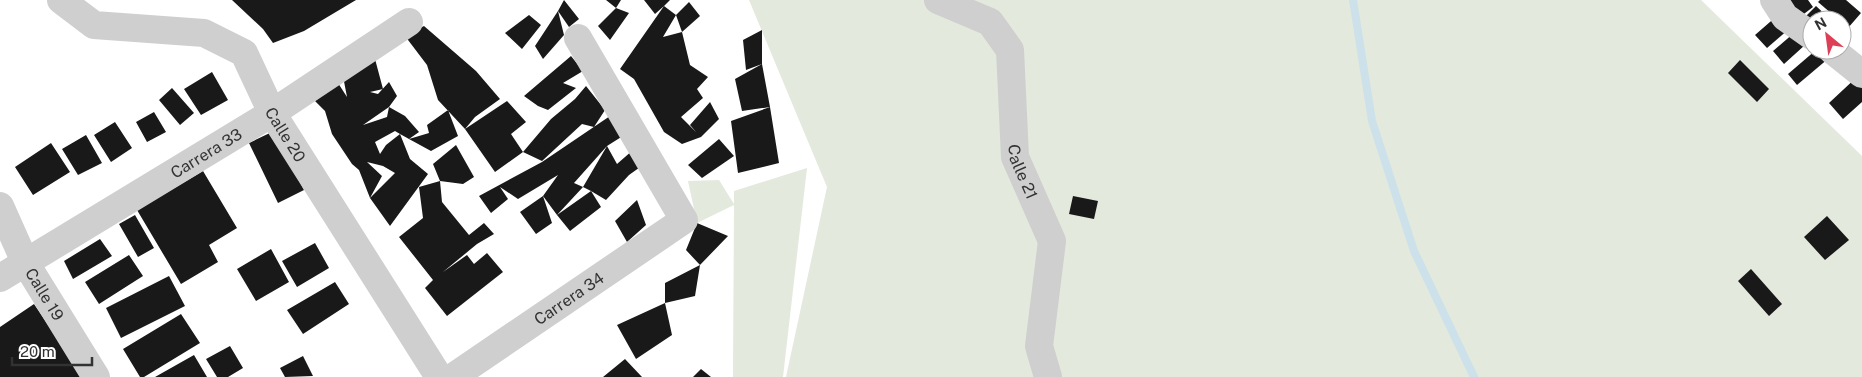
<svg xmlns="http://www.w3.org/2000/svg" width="1862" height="377" font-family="'Public Sans',sans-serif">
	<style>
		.green { fill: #e3e9dc }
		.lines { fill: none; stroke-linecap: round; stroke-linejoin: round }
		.stream { stroke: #cce1ea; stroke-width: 8 }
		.building { fill: #191919; fill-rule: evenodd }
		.minor { stroke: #cfcfcf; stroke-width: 28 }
		.labels { text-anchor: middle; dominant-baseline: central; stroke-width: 5; stroke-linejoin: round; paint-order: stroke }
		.street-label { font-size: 16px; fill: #323232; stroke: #fff }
	</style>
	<rect width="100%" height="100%" fill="#fff"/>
	<path class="green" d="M749 0H1701L1862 156V377H786L827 187Z
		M807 168 783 377H733L734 205 697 223 688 181 719 180 734 204V191Z"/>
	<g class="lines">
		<path class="stream" d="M1353 0 1372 121 1414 251 1474 377"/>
	</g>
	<path class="building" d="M232 0H356L304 31 273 43 263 29Z
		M564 0 579 19 569 27 558 11Z
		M606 0H621L616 8Z
		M644 0H670L664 6 676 15 689 2 700 16 682 32 690 65 708 77 697 89 703 98 681 117 696 132 690 125 710 102 719 119 701 137 682 144 664 132 634 79 620 69 664 6 655 14ZM676 15 682 32 663 37Z
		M1779 0H1808L1813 7 1796 20Z
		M1820 0H1846L1861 13 1848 28 1842 20H1839L1818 2Z
		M1816 6 1831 20 1804 18Z
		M616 8 629 13 610 40 598 26Z
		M558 11 564 35 543 59 535 46Z
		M529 15 541 25 522 49 505 33Z
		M1778 15 1789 29 1767 48 1755 35Z
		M424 26 476 71 500 99 475 117 465 129 507 101 526 122 511 134 523 152 495 172 465 129 438 100 427 65 405 36Z
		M762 30V64L746 70 743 40Z
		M1794 33 1805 45 1784 64 1773 51Z
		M1816 50H1823L1829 58 1797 85 1788 74Z
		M571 56 583 71 563 83 576 88 548 110 538 106 524 96Z
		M375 59 383 89 370 92 378 94 389 82 397 96 389 107 363 125 387 117 389 107 405 116 419 132 409 139 429 133 427 125 448 110 458 136 431 151 409 139 400 134 395 131 375 142 380 154 386 145 400 134 410 159 428 174 390 226 370 198 395 173 383 166 367 162 382 176 370 198 359 170 352 164 332 134 325 111 315 101 338 83 347 97 342 71Z
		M1740 60 1769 89 1757 102 1728 73Z
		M762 64 770 107 742 111 735 79Z
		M212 72 228 100 201 115 184 89Z
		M1859 75 1862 78V102L1843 119 1829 103Z
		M586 86 605 110 594 127 582 124 542 161 523 152 551 119 575 99Z
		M172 88 194 113 180 125 159 100Z
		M770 107 779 163 738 173 731 121Z
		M154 112 166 132 147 142 136 122Z
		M613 114 626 134 607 146 617 164 633 150 643 165 629 175 606 200 591 191 601 207 570 231 557 215 591 191 583 187 607 146 574 183 583 187 557 215 543 196 552 223 536 234 520 212 543 196 558 175 518 199 500 187 508 199 491 213 479 196 542 162Z
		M115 122 132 148 111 162 94 135Z
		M274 131 304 190 278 203 249 143Z
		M86 135 102 163 78 175 62 149Z
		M719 139 734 156 702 178 688 165Z
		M51 143 70 172 33 195 15 167Z
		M456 145 474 177 463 184 440 181 433 164Z
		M203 171 237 228 209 245 218 262 181 284 137 210Z
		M440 181 442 202 469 235 484 223 494 234 477 244 443 272 467 255 474 264 487 253 503 272 447 316 425 288 433 280 399 237 423 218 419 187Z
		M1073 196 1098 201 1094 219 1069 214Z
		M637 200 646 225 627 242 615 221Z
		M135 215 154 248 138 257 119 224Z
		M1827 216 1849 240 1825 260 1804 237Z
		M697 223 728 236 700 265 695 296 665 303V283L700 265 686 250Z
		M100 239 112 256 73 279 64 261Z
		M315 243 329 268 297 287 282 261Z
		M271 249 289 282 256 301 237 269Z
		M129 255 143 276 99 304 85 282Z
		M1751 269 1782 304 1769 316 1738 281Z
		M169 276 185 306 121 338 106 308Z
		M335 282 349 304 303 334 287 310Z
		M665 303 672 335 636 359 617 325Z
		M34 304 83 377H0V327Z
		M181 314 200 343 144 377H140L123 349Z
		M230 346 243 368 228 377H217L206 359Z
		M194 355 207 377H155Z
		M303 356 313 376 285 377 280 368Z
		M625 359 642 377H603Z
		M701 369 711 377H693Z"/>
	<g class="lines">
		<g class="minor">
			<path id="s1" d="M61 0 94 25 204 33 244 53 272 113 439 377"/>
			<path id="s2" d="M938 0 990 22 1010 50 1015 157 1052 241 1039 346 1048 377"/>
			<path d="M1774 0 1785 17 1812 36"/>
			<path d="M1832 50 1862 74"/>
			<path id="s3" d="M0 206 25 262 96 377"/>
			<path id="s4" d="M0 278 272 113 409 22"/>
			<path id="s5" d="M453 377 684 220 578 38"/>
		</g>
	</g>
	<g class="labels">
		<g class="street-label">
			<text stroke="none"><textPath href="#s1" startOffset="288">Calle 20</textPath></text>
			<text stroke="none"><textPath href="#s4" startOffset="241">Carrera 33</textPath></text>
			<text stroke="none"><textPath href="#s2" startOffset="214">Calle 21</textPath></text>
			<text stroke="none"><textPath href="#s3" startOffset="99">Calle 19</textPath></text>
			<text stroke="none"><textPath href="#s5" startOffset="140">Carrera 34</textPath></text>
		</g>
	</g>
	<g transform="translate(1827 35) rotate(331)"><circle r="24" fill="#ffffff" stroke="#adadad"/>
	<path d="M0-4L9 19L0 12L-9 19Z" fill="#dd4056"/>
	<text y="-8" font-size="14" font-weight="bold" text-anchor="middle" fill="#323232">N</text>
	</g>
	<path d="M12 357v8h80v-8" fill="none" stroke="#323232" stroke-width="2.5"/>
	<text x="20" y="357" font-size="15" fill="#323232" stroke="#ffffff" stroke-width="4" paint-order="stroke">20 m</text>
</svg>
